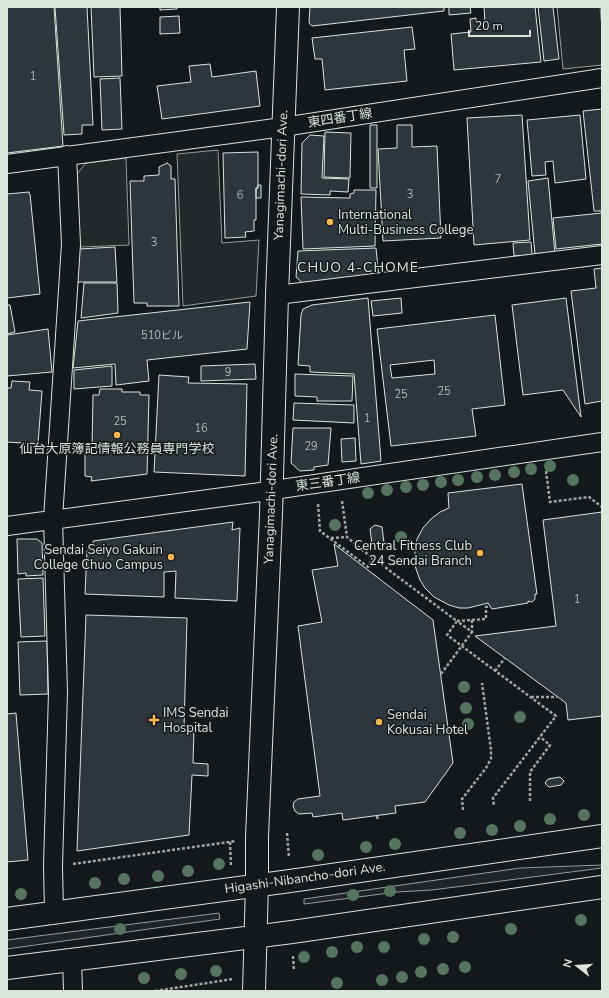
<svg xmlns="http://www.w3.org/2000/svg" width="609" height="998" font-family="'Nunito Sans','Noto Sans JP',sans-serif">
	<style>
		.green { fill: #202428; stroke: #939e99 }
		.parking { fill: #24282b; stroke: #939e99 }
		.building { fill: #2c363c; stroke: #d8e6dc; fill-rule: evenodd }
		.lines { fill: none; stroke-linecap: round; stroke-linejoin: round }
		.street-casing { stroke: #d8e6dc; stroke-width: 20 }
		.secondary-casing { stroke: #d8e6dc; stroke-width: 24 }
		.highway-casing { stroke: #d8e6dc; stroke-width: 24 }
		.path { stroke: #9da8a2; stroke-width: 2.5; stroke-dasharray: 3 2; stroke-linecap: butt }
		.street { stroke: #14181c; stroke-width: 18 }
		.secondary { stroke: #14181c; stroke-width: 22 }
		.highway { stroke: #14181c; stroke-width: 22 }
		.tree { fill: #55745f }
		.poi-dot { fill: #ffb74d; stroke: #14181c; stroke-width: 1.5 }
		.labels { text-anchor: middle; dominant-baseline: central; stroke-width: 3; stroke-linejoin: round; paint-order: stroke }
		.number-label { font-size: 11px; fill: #adbab4 }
		.street-label { font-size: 13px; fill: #d8e6dc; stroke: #14181c }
		.poi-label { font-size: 13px; fill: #d8e6dc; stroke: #14181c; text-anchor: start }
		.neighbourhood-label { font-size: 14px; letter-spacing: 1px; fill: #d8e6dc; stroke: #14181c }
	</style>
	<rect width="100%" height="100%" fill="#14181c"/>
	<path class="green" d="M602 865V868L432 890 397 892 304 904V899L520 868Z
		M219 913 220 919 7 949V940Z"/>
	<path class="parking" d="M557 7H600L602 29V65L563 69Z
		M218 150 222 243 259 240 256 296 183 306 177 154Z
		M126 158 129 245 80 247 76 175 86 163Z"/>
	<path class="building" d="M7 7H54L63 146 7 153Z
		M55 7H87L93 125H82V134L64 135Z
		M91 7H120L122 76 94 77Z
		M160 7H177V9L160 10Z
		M310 7H444V11L312 26 309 23Z
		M449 7H470L471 13 449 15Z
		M484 7H535L541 62 454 70 451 34 471 32 470 19 476 18V23L485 22Z
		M538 7H553L559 59 544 61Z
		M179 16 180 33 160 34V17Z
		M412 27 415 49 404 50 407 81 325 90 322 59H315L312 38Z
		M210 64 212 77 256 71 260 106 162 119 157 86 191 82 189 66Z
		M120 78 122 129 102 130 100 79Z
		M602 109V211H594L583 111Z
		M522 115 530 240 474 245 467 118Z
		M580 115 586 179 555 183 553 161 545 162 546 175 532 176 527 120Z
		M370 125H377V188H370Z
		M397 125H412V147L437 146 441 238 383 241 378 149 397 148Z
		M325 132 351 133 350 178 324 177Z
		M310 135 324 136 322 178 349 179 348 192 330 191V195L301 194 302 143Z
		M258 152V188H256V220H254V231L245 232 246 237 225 238 223 153Z
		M167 163 171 166V179H175L179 306H147V303H134L130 181H144V176L159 175V167Z
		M548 178 555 254 543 256 542 253 535 254 528 181Z
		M258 185H261V198H256V188H258Z
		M354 190H376L375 246 303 249 301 197 350 198V194L354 193Z
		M29 192V194H30L40 294 7 298V194Z
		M602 213V244L556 249 553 218Z
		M531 242 532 255 514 256 513 243Z
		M115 247 117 282H77L79 249Z
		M376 248 379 277 305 285 296 277 298 251Z
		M602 268V401L585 404 571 291 596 288 594 269Z
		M84 283H117L118 313 81 318Z
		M368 298 381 461 361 464 354 374 310 372V366L298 365 301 315 303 309 312 305Z
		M401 298 402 313 373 316 371 301Z
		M566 298 581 417 563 390 523 395 512 305Z
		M250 302 247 349 147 360 149 381 116 385 115 364 73 368 78 321Z
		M7 305H10L15 332 7 334Z
		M495 315 505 405 472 409 476 436 391 446 377 329ZM434 360 435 374 392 378 390 365Z
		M48 329 52 372 7 376V335Z
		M255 364 256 379 201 381V366Z
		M112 366V386L74 389V370Z
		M295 374 353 376 352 401H317V397L295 396Z
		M159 375 189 377 188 383 247 384 245 476 154 472Z
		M12 381 30 382 29 390 42 391 38 444 7 442V388H11Z
		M100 389H122V392H140V395H149L147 474 91 481 92 477 85 476V448H92L93 395H99Z
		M294 403 354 405V423L293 420Z
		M293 428H331L328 465 314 467V470L300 471 291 463Z
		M355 438 356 461 342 462 341 439Z
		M522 484 537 594H535V599L532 602 528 601V603L492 609 488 603 468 608H459L449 605 434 597 425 588 420 580 415 566V551L417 539 423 528 431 519 440 512 449 508 448 493Z
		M602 512V716L568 720 566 703 475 636 556 626 543 520Z
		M233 522 232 530 240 528 237 601 175 598 176 571 164 572V597L85 594 87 551 94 550 93 541Z
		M375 525 382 527 384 543 379 547 372 544 370 529Z
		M17 539H37L42 543 43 575 26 576V573L18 574Z
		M334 544 433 620 453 763 425 802 395 806 396 813 343 820 342 813 313 817 312 813 299 814 295 811 293 806 294 802 298 799 320 796 298 626 322 622 312 570 338 566Z
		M43 578 45 636 21 637 18 579Z
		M86 615 187 618 184 728 194 729 193 763 208 764V776L192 775 189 835 77 851Z
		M47 641 48 694 20 695 18 642Z
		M16 713 28 860 7 862V714Z
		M560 777 564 781 561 785 549 787 545 783 548 779Z"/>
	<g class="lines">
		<defs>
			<path id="street" d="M7 164 283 127 602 78
				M277 295 602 255
				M7 526 253 493 602 442
				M54 912 53 866 58 692 53 519 71 244 67 155
				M72 959 73 991"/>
			<path id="secondary" d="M254 991 257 884V837L271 514 277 295 288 7"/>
			<path id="highway" d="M7 919 290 881 602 836
				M7 968 292 932 602 887"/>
		</defs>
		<use href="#street" class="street-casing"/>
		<use href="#secondary" class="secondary-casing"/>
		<use href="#highway" class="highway-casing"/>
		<path class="path" d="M546 471 550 502 589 497 602 507
			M342 501 347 537 361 549 457 621 447 635 556 716 493 798 494 806
			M318 504 320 531 368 567 373 558
			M331 538 347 537
			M472 620V631
			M457 621 486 619V607L490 606
			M495 671 505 658
			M441 674 472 632 457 621
			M531 697H557
			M530 801V772L550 745 540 737
			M463 810 462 799 486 768 491 759V750L482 683
			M377 816 378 821
			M287 833 289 858
			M230 842 231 866
			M73 864 236 841
			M293 956 294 971
			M155 991 233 979"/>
		<use href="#street" class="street"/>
		<use href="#secondary" class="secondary"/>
		<use href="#highway" class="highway"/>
	</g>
	<g class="tree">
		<circle cx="550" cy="466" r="6"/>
		<circle cx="531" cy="469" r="6"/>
		<circle cx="514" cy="472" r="6"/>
		<circle cx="495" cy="475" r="6"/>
		<circle cx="477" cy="477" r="6"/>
		<circle cx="458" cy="480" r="6"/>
		<circle cx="573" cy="480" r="6"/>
		<circle cx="441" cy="482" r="6"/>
		<circle cx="423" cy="485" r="6"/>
		<circle cx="406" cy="487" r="6"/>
		<circle cx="387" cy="490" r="6"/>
		<circle cx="368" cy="493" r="6"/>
		<circle cx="335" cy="525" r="6"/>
		<circle cx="401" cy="537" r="6"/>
		<circle cx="464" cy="687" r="6"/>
		<circle cx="466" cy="708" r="6"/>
		<circle cx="520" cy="717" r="6"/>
		<circle cx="468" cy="724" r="6"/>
		<circle cx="584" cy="815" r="6"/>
		<circle cx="550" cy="819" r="6"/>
		<circle cx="520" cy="826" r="6"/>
		<circle cx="492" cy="830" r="6"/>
		<circle cx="460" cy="833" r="6"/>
		<circle cx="395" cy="844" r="6"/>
		<circle cx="366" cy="847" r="6"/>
		<circle cx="318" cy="855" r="6"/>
		<circle cx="219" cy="864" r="6"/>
		<circle cx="188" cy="871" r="6"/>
		<circle cx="158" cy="876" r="6"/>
		<circle cx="124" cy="879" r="6"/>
		<circle cx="95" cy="883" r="6"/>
		<circle cx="390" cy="891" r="6"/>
		<circle cx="21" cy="894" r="6"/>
		<circle cx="353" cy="895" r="6"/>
		<circle cx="581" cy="920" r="6"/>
		<circle cx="120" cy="929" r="6"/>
		<circle cx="511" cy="929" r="6"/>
		<circle cx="453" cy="937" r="6"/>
		<circle cx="424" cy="939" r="6"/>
		<circle cx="357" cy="947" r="6"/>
		<circle cx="384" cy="947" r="6"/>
		<circle cx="332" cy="952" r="6"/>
		<circle cx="304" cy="957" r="6"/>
		<circle cx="465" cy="967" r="6"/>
		<circle cx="443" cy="969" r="6"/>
		<circle cx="216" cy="971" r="6"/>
		<circle cx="421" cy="972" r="6"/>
		<circle cx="181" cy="974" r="6"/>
		<circle cx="402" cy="977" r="6"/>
		<circle cx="144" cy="978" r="6"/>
		<circle cx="382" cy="980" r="6"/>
		<circle cx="337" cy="983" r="6"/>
	</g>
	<g class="poi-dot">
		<circle cx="330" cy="222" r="4"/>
		<circle cx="117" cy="435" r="4"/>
		<circle cx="480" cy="553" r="4"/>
		<circle cx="171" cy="557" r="4"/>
		<path d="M152 714h4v4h4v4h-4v4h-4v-4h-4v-4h4z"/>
		<circle cx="379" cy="722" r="4"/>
	</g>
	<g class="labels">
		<g class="number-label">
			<text x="33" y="76">1</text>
			<text x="498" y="179">7</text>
			<text x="410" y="194">3</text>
			<text x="240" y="195">6</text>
			<text x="154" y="242">3</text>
			<text x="162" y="335">510ビル</text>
			<text x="228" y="372">9</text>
			<text x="444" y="391">25</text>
			<text x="401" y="394">25</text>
			<text x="367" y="418">1</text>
			<text x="120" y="421">25</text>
			<text x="201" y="428">16</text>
			<text x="311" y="446">29</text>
			<text x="577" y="599">1</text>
		</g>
		<g class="street-label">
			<text transform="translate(340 118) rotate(-9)">東四番丁線</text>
			<text transform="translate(281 175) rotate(-88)">Yanagimachi-dori Ave.</text>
			<text transform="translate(328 482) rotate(-8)">東三番丁線</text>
			<text transform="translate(271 499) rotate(-88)">Yanagimachi-dori Ave.</text>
			<text transform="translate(305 878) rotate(-8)">Higashi-Nibancho-dori Ave.</text>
		</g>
		<g class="poi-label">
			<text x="338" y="215">International<tspan x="338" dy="15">Multi-Business College</tspan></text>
			<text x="117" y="449" text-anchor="middle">仙台大原簿記情報公務員専門学校</text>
			<text x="472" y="546" text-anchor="end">Central Fitness Club<tspan x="472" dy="15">24 Sendai Branch</tspan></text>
			<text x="163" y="550" text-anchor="end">Sendai Seiyo Gakuin<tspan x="163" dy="15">College Chuo Campus</tspan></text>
			<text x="163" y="713">IMS Sendai<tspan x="163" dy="15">Hospital</tspan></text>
			<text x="387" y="715">Sendai<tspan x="387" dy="15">Kokusai Hotel</tspan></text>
		</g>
		<g class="neighbourhood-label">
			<text x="358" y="267">CHUO 4-CHOME</text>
		</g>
	</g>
	<rect width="609" height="998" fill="none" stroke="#d8e6dc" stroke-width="16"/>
	<g transform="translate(577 966) rotate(287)" stroke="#14181c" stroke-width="3" paint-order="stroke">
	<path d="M0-3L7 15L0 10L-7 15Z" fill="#d8e6dc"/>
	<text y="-6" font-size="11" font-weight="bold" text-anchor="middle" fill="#d8e6dc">N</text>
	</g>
	<path d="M469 30v6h61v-6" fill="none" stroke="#d8e6dc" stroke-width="2"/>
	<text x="475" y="30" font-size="12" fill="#d8e6dc" stroke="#14181c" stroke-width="3" paint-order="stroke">20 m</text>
</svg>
